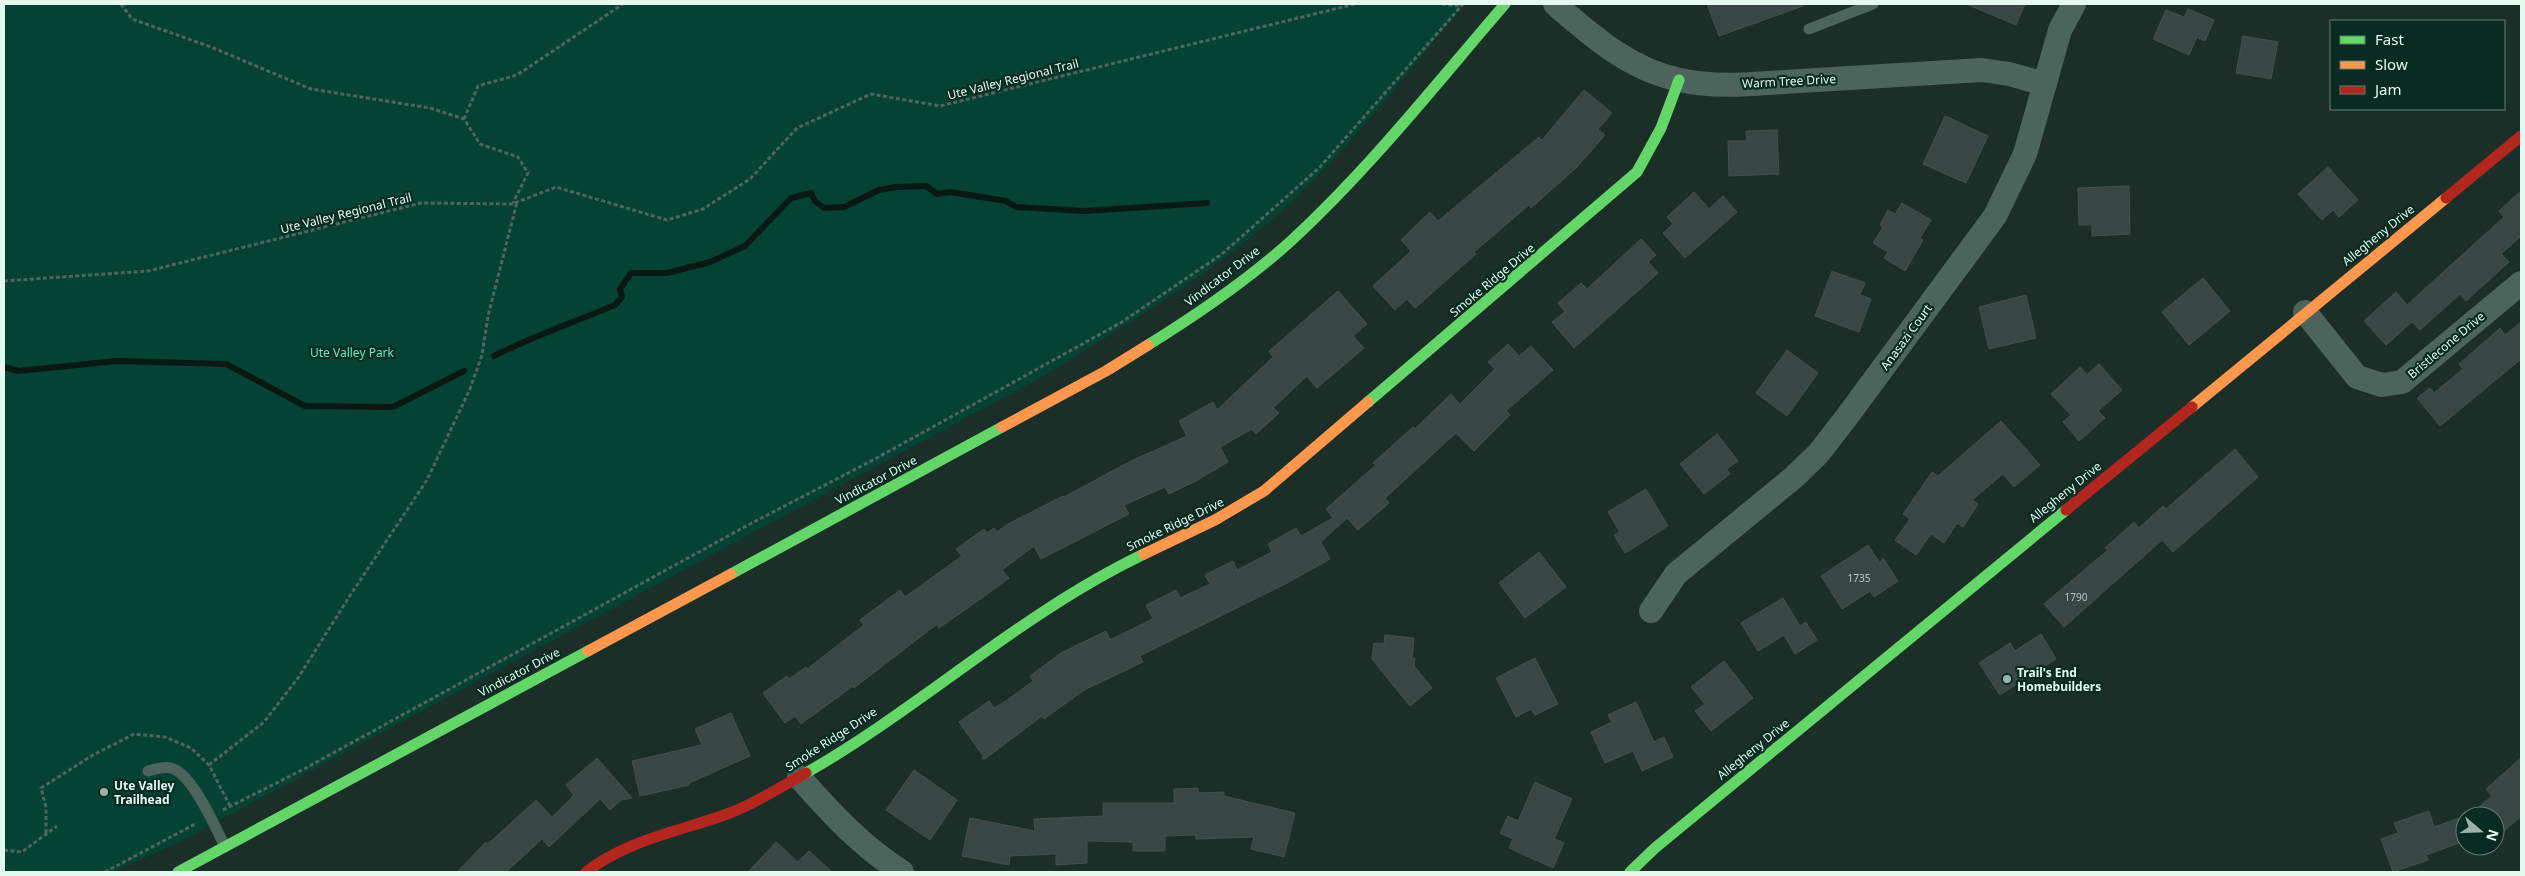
<svg xmlns="http://www.w3.org/2000/svg" width="2525" height="876" font-family="'Noto Sans',sans-serif">
	<style>
		.green { fill: #044333 }
		.lines { fill: none; stroke-linecap: round; stroke-linejoin: round }
		.stream { stroke: #0a1813; stroke-width: 6 }
		.building { fill: #384743; stroke: #42514c }
		.path { stroke: #51645e; stroke-width: 3; stroke-dasharray: 4 2.5; stroke-linecap: butt }
		.lane { stroke: #4d645d; stroke-width: 11 }
		.street { stroke: #4d645d; stroke-width: 24 }
		.fast { stroke: #63d668; stroke-width: 11 }
		.slow { stroke: #ff974d; stroke-width: 11 }
		.jam { stroke: #b3261e; stroke-width: 11 }
		.poi-dot { fill: #9eb2ab; stroke: #082c22; stroke-width: 2 }
		.labels { text-anchor: middle; dominant-baseline: central; stroke-width: 4.5; stroke-linejoin: round; paint-order: stroke }
		.number-label { font-size: 10px; fill: #baccc6 }
		.street-label { font-size: 12px; fill: #e5f9f1; stroke: #082c22 }
		.park-label { font-size: 12px; fill: #5bf0c5; stroke: #082c22 }
		.poi-label { font-size: 12px; font-weight: bold; fill: #e5f9f1; stroke: #082c22; text-anchor: start }
	</style>
	<rect width="100%" height="100%" fill="#1b2e28"/>
	<path class="green" d="M4 4H1465C1402 78 1342 159 1268 223 1200 281 1122 327 1047 374L181 841 114 872H4Z"/>
	<g class="lines">
		<path class="stream" d="M494 356C533 336 575 322 615 305L622 297 620 289 631 273H667L710 262 745 246 791 198 811 193 815 201 824 208 844 207 879 190 896 187 926 186 937 194 950 192 1006 201 1016 207 1085 211 1207 203
			M4 367 18 371 117 361 226 364 305 406 393 407 464 371"/>
	</g>
	<path class="building" d="M1707 4H1802L1803 6 1719 36Z
		M1966 4H2025L2016 25Z
		M2188 9 2214 20 2205 41 2197 37 2189 55 2153 39 2166 10 2184 17Z
		M2243 36 2278 42 2271 79 2236 73Z
		M1584 90 1612 113 1598 129 1605 135 1577 167 1531 208 1529 205 1474 252 1476 254 1415 308 1407 299 1395 310 1373 286 1411 251 1401 240 1430 212 1438 221 1539 137 1542 140Z
		M1945 116 1988 136 1966 183 1923 164Z
		M1777 130 1779 174 1729 176 1728 141H1747L1746 131Z
		M2328 167 2358 200 2339 217 2333 210 2322 220 2298 194Z
		M2129 186 2130 234 2092 236V225H2079L2078 188Z
		M2521 191V236L2501 254 2509 262 2466 301 2460 294 2420 330 2412 322 2386 345 2364 321 2396 292 2407 305 2504 217 2499 211Z
		M1694 192 1709 209 1723 196 1737 212 1685 258 1663 233 1673 224 1667 217Z
		M1902 203 1931 220 1920 238 1923 240 1905 271 1884 258 1888 252 1873 243 1883 227 1880 225 1888 210 1895 214Z
		M1641 239 1656 255 1648 262 1658 273 1574 348 1552 322 1565 312 1558 303 1581 283 1587 289Z
		M1832 271 1865 283 1860 295 1871 299 1859 332 1815 316Z
		M2203 278 2230 311 2189 345 2162 312Z
		M1338 291 1367 324 1353 336 1364 348 1317 388 1307 376 1273 408 1279 413 1256 434 1252 429 1220 447 1228 462 1196 481 1169 494 1165 487 1124 505 1129 514 1041 559 1034 546 1002 570 1009 578 989 593 939 628 937 624 854 688 853 686 801 724 795 716 785 723 763 693 787 676 789 679 806 667 807 669 864 625 860 620 900 590 905 597 962 556 956 549 984 529 987 533 994 528 997 532 1008 524 1063 496 1064 497 1131 461 1187 436 1179 421 1213 402 1217 410 1273 357 1269 351Z
		M2026 295 2036 338 1989 349 1979 307Z
		M2521 322V359L2440 426 2417 398 2430 388 2434 393 2463 369 2459 364 2500 328 2505 335Z
		M1508 344 1519 356 1531 346 1553 370 1506 411 1510 415 1474 451 1456 433 1385 498 1389 503 1358 530 1347 518 1321 542 1330 559 1289 582 1140 656 1143 662 1084 690 1044 719 1042 716 985 759H982L983 756 959 722 989 701 994 708 1006 701 1033 681 1030 676 1061 653 1106 631 1110 640 1153 619 1146 605 1176 590 1180 598 1210 584 1205 575 1233 561 1237 570 1272 552 1268 544 1296 528 1301 536 1333 518 1326 509 1376 465 1373 463 1413 427 1415 429 1451 394 1460 404 1495 369 1488 362Z
		M1787 350 1818 373 1787 416 1756 393Z
		M2099 364 2122 390 2098 411 2105 418 2079 441 2063 422 2071 415 2051 394 2080 367 2087 375Z
		M2001 421 2040 465 2014 487 2003 474 1972 500 1978 504 1963 527 1957 523 1944 543 1931 534 1916 555 1895 540 1910 519 1903 514 1932 472 1938 476Z
		M1717 434 1738 461 1727 469 1730 474 1704 494 1680 464Z
		M2235 449 2258 477 2173 552 2162 540 2064 627 2044 604 2108 550 2105 548 2134 522 2139 528 2163 506 2166 509Z
		M1646 489 1668 526 1625 553 1614 535 1620 532 1608 512Z
		M1868 545 1880 563 1883 558 1898 581 1874 597 1870 591 1842 609 1821 576Z
		M1539 552 1566 587 1525 618 1499 583Z
		M1783 598 1800 626 1806 622 1817 640 1795 654 1784 635 1758 651 1741 623Z
		M2041 634 2056 659 2000 695 1979 663 2010 643 2015 651Z
		M1385 635 1414 638 1412 658 1415 659 1414 666 1432 688 1410 706 1372 659 1374 643 1384 644Z
		M1535 658 1558 704 1535 715 1531 709 1516 717 1496 678Z
		M1724 661 1753 698 1711 731 1695 711 1705 704 1691 687Z
		M1636 702 1654 742 1664 737 1673 757 1642 771 1633 751 1605 763 1591 732 1612 722 1608 715Z
		M731 713 750 756 689 783V785L640 796 632 761 702 745 695 729Z
		M597 758 632 798 621 800 610 810 600 799 549 847 542 839 506 872H457L486 842 488 844 536 800 552 817 574 795 566 785Z
		M2521 758V816L2502 833 2495 825V816H2487L2479 807 2492 796 2486 789Z
		M914 770 957 800 930 840 886 810Z
		M1535 782 1572 799 1554 839 1564 843 1553 868 1509 848 1513 839 1500 833 1508 816 1518 821Z
		M1198 788V793L1224 792V796L1295 813 1284 857 1251 849 1254 837 1196 839V835L1165 836V851H1133V842L1087 841V863L1056 865V854L1010 856 1009 865 962 856 970 818 1035 831 1034 819 1103 816V803H1174V789Z
		M2429 811 2434 827 2465 816V841L2426 855 2428 860 2393 872 2381 839 2398 833 2394 823Z
		M776 842 798 862 809 851 832 872H748Z"/>
	<g class="lines">
		<path class="path" d="M121 4 132 19 211 47 311 89 430 108 464 119 480 144 518 157 528 173 513 203
			M1442 4 1460 6
			M464 119 478 86 517 75 623 4
			M4 281 148 271 421 203 512 204 556 187 667 220 703 209 750 179 797 128 871 94 940 106 1355 4
			M209 765 264 722 298 678 351 594 427 480 470 389 482 355 488 316 517 202
			M223 810 304 769 748 525 875 459 1122 322 1222 254 1320 167 1463 4
			M46 833V807L41 788 93 755 134 734 165 737 191 748 209 765 230 806
			M4 850 22 852 57 826
			M105 872 197 823"/>
		<path class="lane" d="M1809 29 1873 4
			M148 771C156 769 163 766 171 768 192 773 216 828 225 847"/>
		<path class="street" d="M1555 4C1592 36 1630 70 1680 80 1719 89 1761 83 1800 81 1861 77 1921 74 1982 70L2009 74 2045 84
			M2305 312 2357 377 2382 385 2402 382 2521 283
			M1651 611 1676 574 1793 478 1818 454 1846 418 1995 216 2025 154 2060 30 2074 4
			M799 777C831 813 861 846 902 872"/>
		<path class="fast" d="M1148 345C1198 314 1248 280 1292 240 1370 168 1436 84 1505 4
			M1368 402 1637 172 1661 128 1679 80
			M731 574 1002 427
			M806 773C923 706 1021 613 1144 554
			M178 872 588 651
			M1630 872 1655 848 2066 510"/>
		<path class="slow" d="M2192 407 2446 198
			M1002 427 1106 371 1148 345
			M1144 554 1215 520 1264 491 1368 402
			M588 651 731 574"/>
		<path class="jam" d="M2446 198 2521 136
			M2066 510 2192 407
			M586 872C629 839 678 832 727 814 755 804 780 787 806 773"/>
	</g>
	<g class="poi-dot">
		<circle cx="2007" cy="679" r="5"/>
		<circle cx="104" cy="792" r="5"/>
	</g>
	<g class="labels">
		<g class="number-label">
			<text x="1859" y="578">1735</text>
			<text x="2076" y="597">1790</text>
		</g>
		<g class="street-label">
			<text transform="translate(1013 79) rotate(-14)">Ute Valley Regional Trail</text>
			<text transform="translate(1789 81) rotate(-3)">Warm Tree Drive</text>
			<text transform="translate(346 213) rotate(-14)">Ute Valley Regional Trail</text>
			<text transform="translate(2378 235) rotate(-39)">Allegheny Drive</text>
			<text transform="translate(1222 276) rotate(-37)">Vindicator Drive</text>
			<text transform="translate(1492 280) rotate(-40)">Smoke Ridge Drive</text>
			<text transform="translate(1906 337) rotate(-54)">Anasazi Court</text>
			<text transform="translate(2446 345) rotate(-40)">Bristlecone Drive</text>
			<text transform="translate(876 480) rotate(-28)">Vindicator Drive</text>
			<text transform="translate(2065 492) rotate(-39)">Allegheny Drive</text>
			<text transform="translate(1175 524) rotate(-26)">Smoke Ridge Drive</text>
			<text transform="translate(519 672) rotate(-28)">Vindicator Drive</text>
			<text transform="translate(831 739) rotate(-33)">Smoke Ridge Drive</text>
			<text transform="translate(1753 749) rotate(-39)">Allegheny Drive</text>
		</g>
		<g class="park-label">
			<text x="352" y="352">Ute Valley Park</text>
		</g>
		<g class="poi-label">
			<text x="2017" y="672">Trail's End<tspan x="2017" dy="14">Homebuilders</tspan></text>
			<text x="114" y="785">Ute Valley<tspan x="114" dy="14">Trailhead</tspan></text>
		</g>
	</g>
	<rect width="2525" height="876" fill="none" stroke="#e5f9f1" stroke-width="10"/>
	<rect x="2330" y="20" width="175" height="90" fill="#082c22" stroke="#607e75"/>
	<rect x="2340" y="36" width="25" height="8" fill="#63d668" stroke="#607e75"/>
	<text x="2375" y="45" font-size="15" fill="#e5f9f1">Fast</text>
	<rect x="2340" y="61" width="25" height="8" fill="#ff974d" stroke="#607e75"/>
	<text x="2375" y="70" font-size="15" fill="#e5f9f1">Slow</text>
	<rect x="2340" y="86" width="25" height="8" fill="#b3261e" stroke="#607e75"/>
	<text x="2375" y="95" font-size="15" fill="#e5f9f1">Jam</text>
	<g transform="translate(2480 831) rotate(109)"><circle r="24" fill="#082c22" stroke="#607e75"/>
	<path d="M0-4L9 19L0 12L-9 19Z" fill="#9eb2ab"/>
	<text y="-8" font-size="14" font-weight="bold" text-anchor="middle" fill="#e5f9f1">N</text>
	</g>
</svg>
